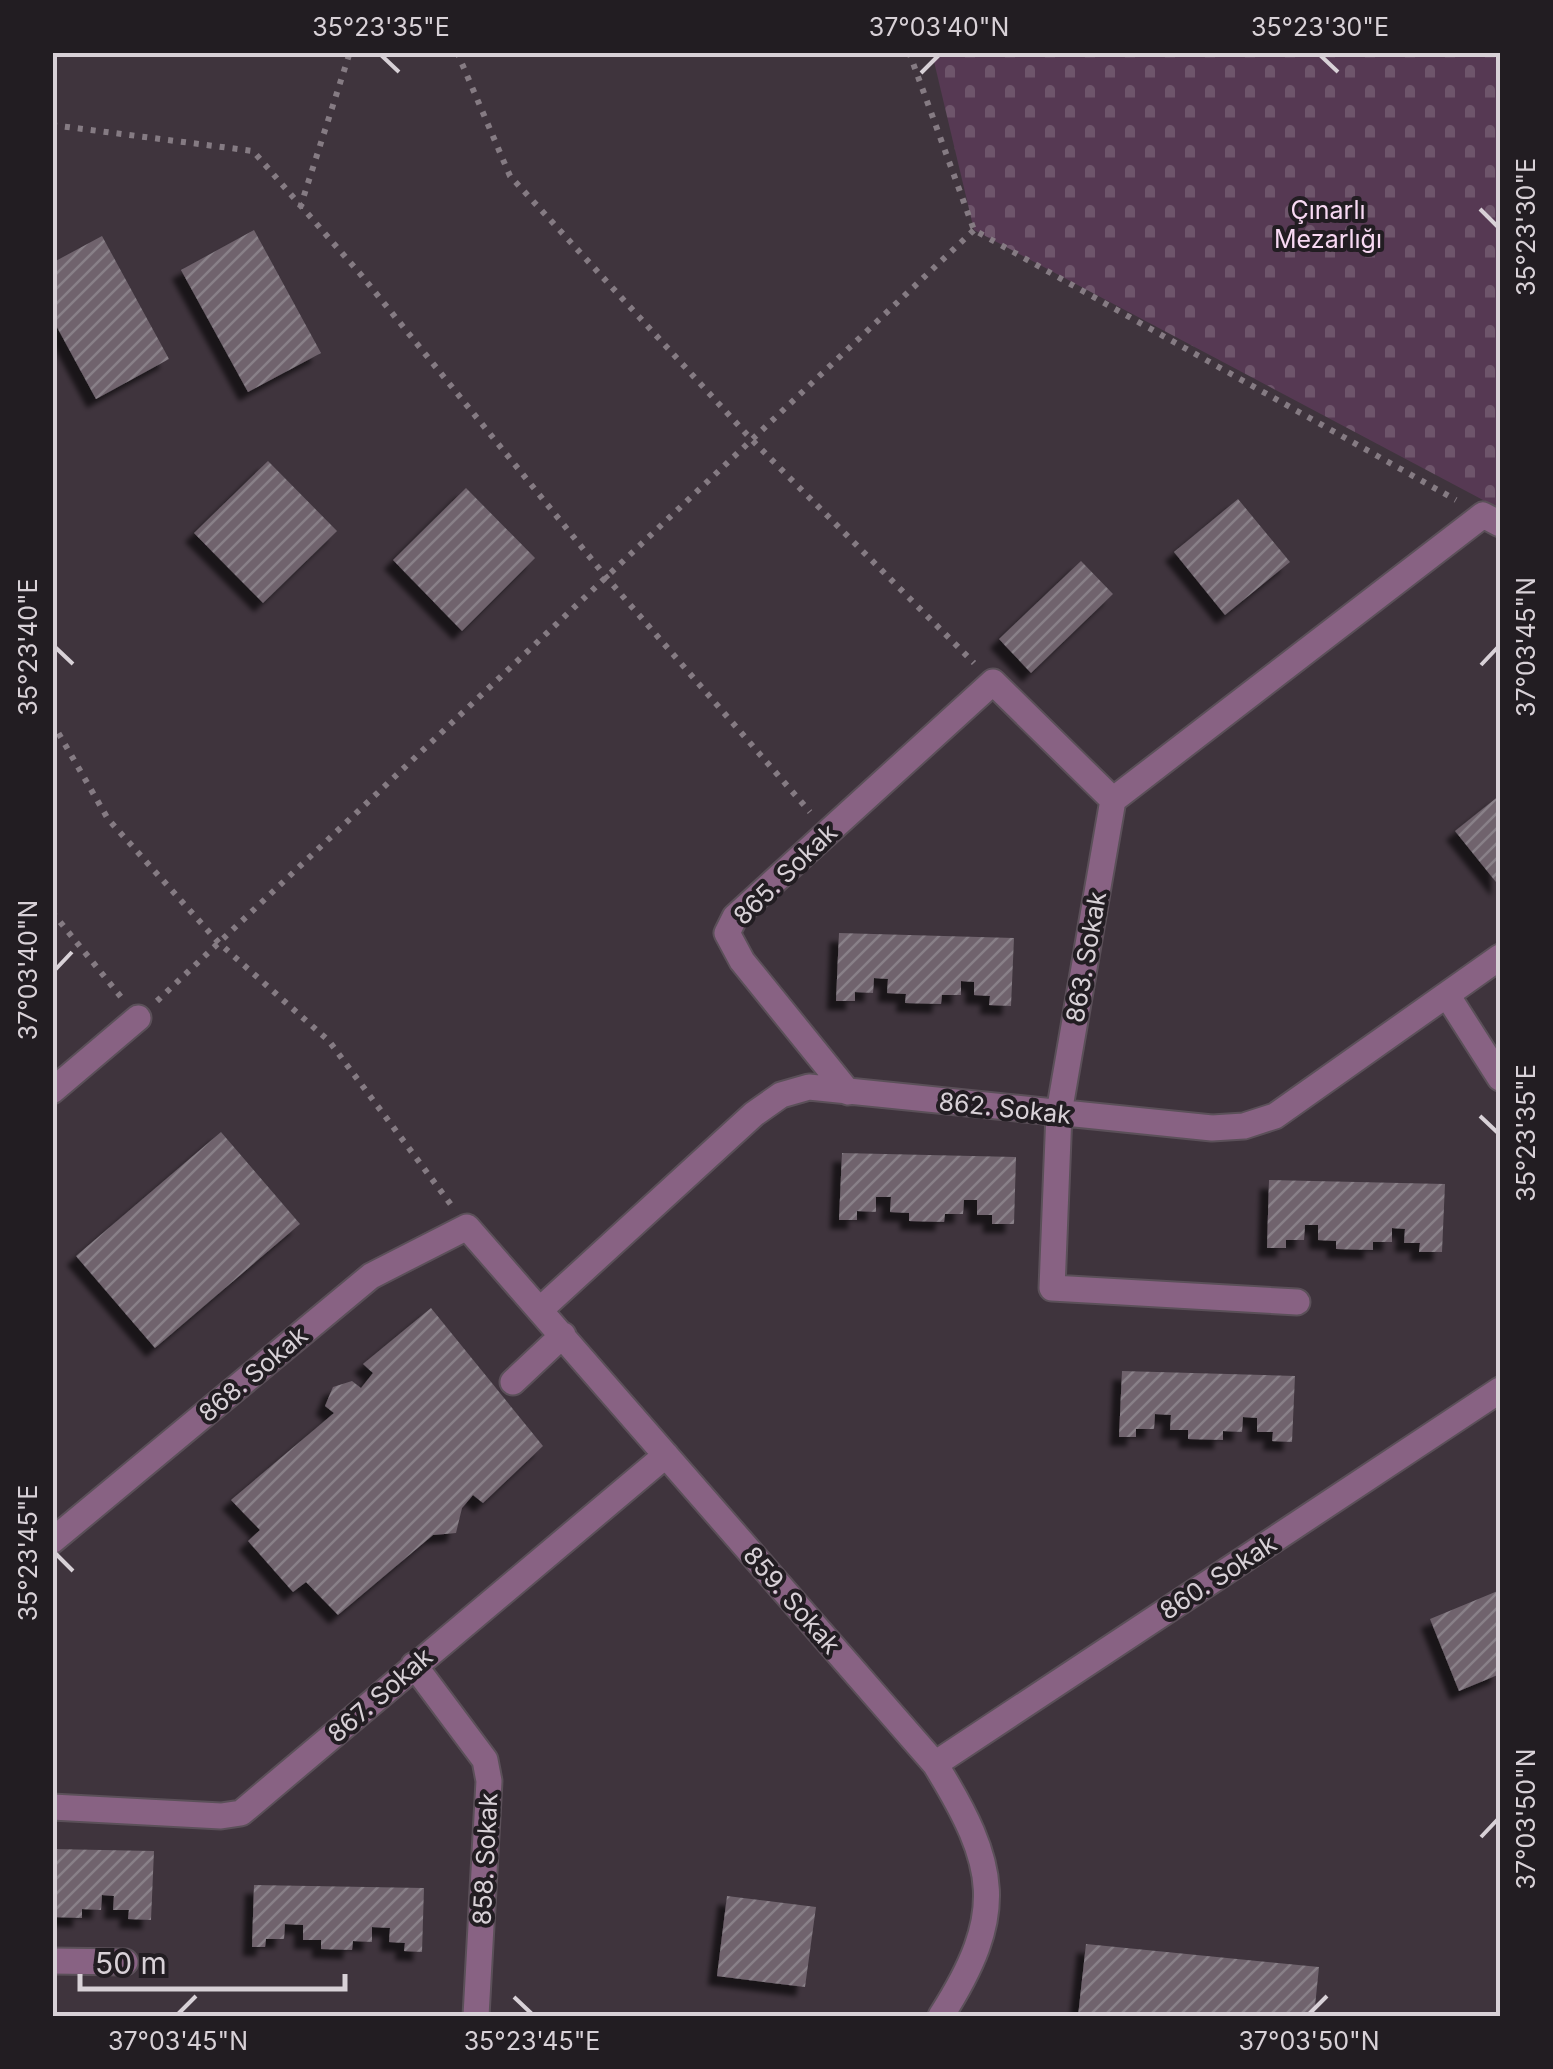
<svg xmlns="http://www.w3.org/2000/svg" width="1553" height="2069" font-family="Inter,sans-serif">
	<style>
		.cemetery { fill: url(#cemetery-stones) }
		.building { fill: url(#building-hatch); filter: url(#shadow) }
		.lines { fill: none; stroke-linecap: round; stroke-linejoin: round }
		.minor-casing { stroke: #5b5059; stroke-width: 29 }
		.path { stroke: #857b83; stroke-width: 6; stroke-dasharray: 5 8; stroke-linecap: butt }
		.minor { stroke: #886283; stroke-width: 25 }
		.ticks { fill: none; stroke: #d8d1d7; stroke-width: 4 }
		.labels { text-anchor: middle; dominant-baseline: central; stroke-width: 8; stroke-linejoin: round; paint-order: stroke }
		.park-label { font-size: 25px; fill: #f8d9f3; stroke: #221d22 }
		.street-label { font-size: 25px; fill: #d8d1d7; stroke: #221d22 }
		.neatline { fill: none; stroke: #d8d1d7; stroke-width: 4 }
		.ticks-label { font-size: 25px; text-anchor: middle; fill: #d8d1d7 }
	</style>
	<defs>
		<pattern id="cemetery-stones" width="16" height="16" patternUnits="userSpaceOnUse" patternTransform="scale(2.5)"><rect width="16" height="16" fill="#563953"/><path d="M2 7V4a2 2 0 0 1 4 0v3zM10 15v-3a2 2 0 0 1 4 0v3z" fill="#6e556b"/></pattern>
		<pattern id="building-hatch" width="6" height="6" patternUnits="userSpaceOnUse" patternTransform="scale(2.5)"><rect width="6" height="6" fill="#6f646d"/><path d="M-1 1l2-2M0 6l6-6M5 7l2-2" fill="none" stroke="#898088"/></pattern>
		<filter id="shadow"><feDropShadow dx="-9" dy="9" stdDeviation="2.5" flood-color="#0009"/></filter>
	</defs>
	<rect width="100%" height="100%" fill="#3f343d"/>
	<path class="cemetery" d="M932 53H1500V509L974 230Z"/>
	<path class="building" d="M254 230 321 353 248 392 181 270Z
		M102 236 169 359 96 399 52 318V263Z
		M268 461 337 531 263 603 194 533Z
		M466 488 535 558 462 631 393 560Z
		M1238 499 1290 562 1225 615 1174 552Z
		M1081 561 1113 594 1031 673 999 639Z
		M1500 795V887L1455 831Z
		M839 933 1014 938 1011 1006 989 1005 990 996 974 995V982L961 981V995H942L941 1004 905 1003 906 994 887 993 888 979 874 978 873 993 855 992V1001H836Z
		M221 1132 300 1224 155 1348 76 1256Z
		M842 1153 1016 1157 1014 1224H992V1215H977V1200H964L963 1214H945L944 1222 909 1221V1213L890 1212 891 1197H876V1212L857 1211V1220H839Z
		M1269 1180 1445 1184 1442 1252H1419L1420 1243H1404L1405 1229 1392 1228V1242H1373V1250L1336 1249V1241L1318 1240V1225H1305L1304 1240H1286V1248H1267Z
		M431 1308 543 1446 483 1503 473 1495 462 1508 456 1533 433 1535 338 1615 306 1582 293 1592 248 1541 260 1530 231 1500 334 1413 325 1406 333 1387 352 1381 361 1388 373 1373 363 1364Z
		M1122 1371 1295 1376 1292 1442 1272 1441 1273 1432H1257V1418L1243 1417 1242 1432 1223 1431V1440L1188 1439V1430H1170L1171 1415 1155 1414 1154 1429H1136V1437H1119Z
		M1500 1590V1674L1459 1691 1430 1619Z
		M52 1849 154 1851 151 1920 128 1919 129 1910H113L114 1896 102 1895 101 1910 82 1909V1918L52 1917Z
		M254 1885 424 1888 422 1952 404 1951 405 1943 389 1942 390 1928 372 1927V1942L353 1941 352 1950 321 1949V1940H303V1925L285 1924 284 1939H266L265 1947H252Z
		M727 1896 816 1907 805 1987 717 1976Z
		M1086 1944 1319 1967 1314 2016H1078Z"/>
	<g class="lines">
		<defs>
			<path id="minor" d="M1113 800 1059 1113 1052 1288 1297 1302
				M1113 800 1483 515 1500 524
				M1447 995 1500 1078
				M52 1091 138 1018
				M848 1092 742 961 727 933 735 917 993 682 1113 800
				M541 1309 754 1114 781 1095 809 1087 1212 1128 1244 1126 1275 1116 1500 957
				M513 1382 563 1335
				M52 1541 371 1276 467 1227 935 1764C998 1866 1007 1913 941 2016
				M414 1665 485 1760 489 1781 476 2016
				M935 1764 1500 1390
				M52 1807 221 1816 241 1813 666 1455
				M52 1961 125 1962"/>
		</defs>
		<use href="#minor" class="minor-casing"/>
		<path class="path" d="M457 52 510 176 751 439 974 663
			M909 52 974 230 1456 500
			M52 125 253 151 362 276 606 577 810 812
			M300 208 350 52
			M52 722 108 819 219 943 329 1041 452 1206
			M52 912 121 997
			M157 1001 974 230"/>
		<use href="#minor" class="minor"/>
	</g>
	<path class="ticks" d="M381 55 399 72M1320 55 1338 72M921 73 939 55M1480 209 1498 227M55 647 73 664M1481 665 1498 647M55 970 72 952M1480 1116 1498 1133M55 1553 73 1571M1481 1837 1498 1819M514 1997 532 2014M178 2014 196 1996M1309 2014 1327 1996"/>
	<g class="labels">
		<g class="park-label">
			<text x="1328" y="210">Çınarlı<tspan x="1328" dy="29">Mezarlığı</tspan></text>
		</g>
		<g class="street-label">
			<text transform="translate(785 874) rotate(-44)">865. Sokak</text>
			<text transform="translate(1086 957) rotate(-80)">863. Sokak</text>
			<text transform="translate(1005 1108) rotate(6)">862. Sokak</text>
			<text transform="translate(253 1374) rotate(-40)">868. Sokak</text>
			<text transform="translate(1218 1577) rotate(-33)">860. Sokak</text>
			<text transform="translate(792 1600) rotate(49)">859. Sokak</text>
			<text transform="translate(380 1695) rotate(-41)">867. Sokak</text>
			<text transform="translate(485 1859) rotate(-87)">858. Sokak</text>
		</g>
	</g>
	<rect width="1553" height="2069" fill="none" stroke="#221d22" stroke-width="110"/>
	<path d="M80 1974v15h265v-15" fill="none" stroke="#d8d1d7" stroke-width="5"/>
	<text x="95" y="1974" font-size="30" fill="#d8d1d7" stroke="#221d22" stroke-width="8" paint-order="stroke">50 m</text>
	<rect x="55" y="55" width="1443" height="1959" class="neatline"/>
	<g class="ticks-label">
		<text x="381" y="36">35°23'35"E</text>
		<text x="939" y="36">37°03'40"N</text>
		<text x="1320" y="36">35°23'30"E</text>
		<text transform="translate(1526 227) rotate(-90)" y="9">35°23'30"E</text>
		<text transform="translate(28 647) rotate(-90)" y="9">35°23'40"E</text>
		<text transform="translate(1526 647) rotate(-90)" y="9">37°03'45"N</text>
		<text transform="translate(28 970) rotate(-90)" y="9">37°03'40"N</text>
		<text transform="translate(1526 1133) rotate(-90)" y="9">35°23'35"E</text>
		<text transform="translate(28 1553) rotate(-90)" y="9">35°23'45"E</text>
		<text transform="translate(1526 1819) rotate(-90)" y="9">37°03'50"N</text>
		<text x="178" y="2050">37°03'45"N</text>
		<text x="532" y="2050">35°23'45"E</text>
		<text x="1309" y="2050">37°03'50"N</text>
	</g>
</svg>
